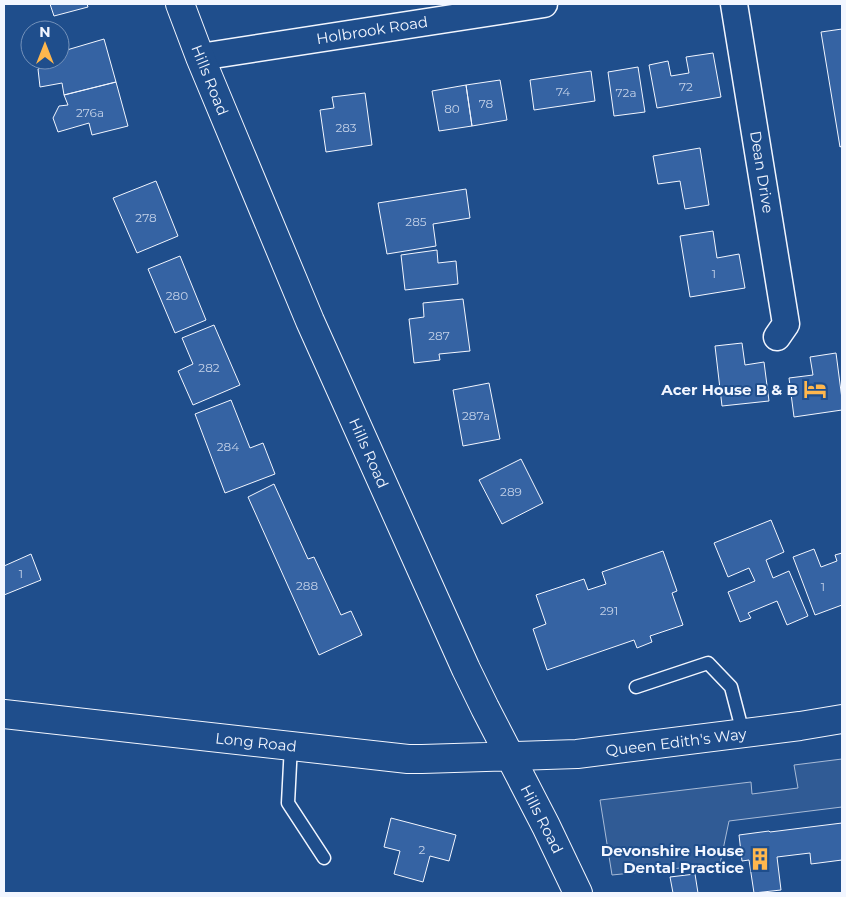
<svg xmlns="http://www.w3.org/2000/svg" width="846" height="897" font-family="Montserrat,sans-serif">
	<style>
		.pitch { fill: #305b95; stroke: #a8bbd7 }
		.building { fill: #3563a3; stroke: #f2f6ff }
		.lines { fill: none; stroke-linecap: round; stroke-linejoin: round }
		.service-casing { stroke: #f2f6ff; stroke-width: 15 }
		.minor-casing { stroke: #f2f6ff; stroke-width: 29 }
		.primary-casing { stroke: #f2f6ff; stroke-width: 30 }
		.service { stroke: #1f4e8c; stroke-width: 12 }
		.minor { stroke: #1f4e8c; stroke-width: 26 }
		.primary { stroke: #1f4e8c; stroke-width: 28 }
		.labels { text-anchor: middle; dominant-baseline: central; stroke-width: 4; stroke-linejoin: round; paint-order: stroke }
		.number-label { font-size: 12px; fill: #c3d1e8 }
		.street-label { font-size: 15px; fill: #f2f6ff; stroke: #1f4e8c }
		.poi-label { font-size: 15px; font-weight: bold; fill: #f2f6ff; stroke: #1f4e8c; text-anchor: end }
	</style>
	<rect width="100%" height="100%" fill="#1f4e8c"/>
	<path class="pitch" d="M842 759V807L729 821 720 864 612 875 600 800 751 782 752 794 798 788 794 765Z"/>
	<path class="building" d="M50 4H87L88 7 54 16Z
		M842 29V146L840 147 821 32Z
		M104 39 116 82 64 95 62 83 40 87 38 69 48 65 46 60H60V52Z
		M713 53 721 97 657 108 649 65 668 61 671 76 689 73 686 57Z
		M638 67 645 112 614 116 608 72Z
		M591 71 595 101 534 110 530 80Z
		M500 80 507 120 472 126 466 85Z
		M116 82 128 126 92 135 89 123 58 132 53 118 59 106 68 105 64 95Z
		M466 85 472 126 439 131 432 91Z
		M365 93 372 145 326 152 320 110 334 108 332 97Z
		M700 148 709 205 685 209 680 181 658 184 653 156Z
		M156 181 178 236 137 253 113 198Z
		M466 189 470 218 433 224 436 246 387 254 378 203Z
		M713 231 717 258 739 254 745 288 690 297 680 236Z
		M437 250 438 263 456 261 458 284 405 290 401 255Z
		M180 256 206 320 175 333 148 269Z
		M463 299 470 351 439 354 440 360 414 363 409 319 424 317 423 303Z
		M214 325 240 385 193 405 178 371 193 364 182 338Z
		M742 343 745 365 764 362 769 401 722 406 715 346Z
		M836 353 842 399V410L794 417 789 378 813 375 810 357Z
		M489 383 500 439 463 446 453 390Z
		M231 400 250 448 263 443 275 474 225 493 195 414Z
		M521 459 543 503 502 524 479 480Z
		M274 484 308 559 314 557 341 615 351 611 362 635 319 655 248 497Z
		M771 520 784 552 766 560 773 578 789 571 808 616 787 625 777 601 748 613 751 618 740 622 728 592 755 581 749 568 728 577 714 543Z
		M814 549 821 567 837 561 835 555 842 553V605L815 615 793 557Z
		M663 551 677 591 672 593 683 625 650 636 652 642 637 648 634 640 547 670 533 629 546 624 536 595 584 579 588 590 606 584 602 572Z
		M31 554 41 580 4 595V566Z
		M391 818 456 835 449 861 430 856 423 882 394 874 400 851 384 847Z
		M842 823V860L811 864 810 853 777 857 781 890 754 893 749 860 742 861 739 835 769 831 770 832Z
		M695 874 698 893H673L670 877Z"/>
	<g class="lines">
		<defs>
			<path id="service" d="M636 687 708 663 731 687 743 733
				M291 745 288 803 324 858"/>
			<path id="minor" d="M734 4 786 324 777 337
				M200 57 544 4"/>
			<path id="primary" d="M180 4 200 57 310 321 466 669 485 708 546 826 578 893
				M4 714 408 759H422L577 754 800 726 842 719"/>
		</defs>
		<use href="#service" class="service-casing"/>
		<use href="#minor" class="minor-casing"/>
		<use href="#primary" class="primary-casing"/>
		<use href="#service" class="service"/>
		<use href="#minor" class="minor"/>
		<use href="#primary" class="primary"/>
	</g>
	<defs>
		<symbol id="hotel-bare" viewBox="-9 -9 18 18"><path d="M-6-4.5h1.5V1H6V5H4.5V3h-9V5H-6ZM-4 0a1.8 1.8 0 1 1 3.6 0ZM.5 0V-2.5h3Q6-2.5 6 0Z" fill="#ffb74d" stroke="#1f4e8c" stroke-width="2.5" paint-order="stroke"/></symbol>
		<symbol id="building-bare" viewBox="-9 -9 18 18"><path d="M-4-6H4V6H1V3H-1V6H-4ZM-2.5-4.3h1.7v1.8h-1.7ZM.8-4.3h1.7v1.8H.8ZM-2.5-1h1.7V.8h-1.7ZM.8-1h1.7V.8H.8Z" fill="#ffb74d" stroke="#1f4e8c" stroke-width="2.5" paint-order="stroke"/></symbol>
	</defs>
	<g fill-rule="evenodd">
		<use href="#hotel-bare" x="799" y="373" width="32" height="32"/>
		<use href="#building-bare" x="744" y="843" width="32" height="32"/>
	</g>
	<g class="labels">
		<g class="number-label">
			<text x="686" y="86">72</text>
			<text x="563" y="91">74</text>
			<text x="626" y="92">72a</text>
			<text x="486" y="103">78</text>
			<text x="452" y="108">80</text>
			<text x="90" y="112">276a</text>
			<text x="346" y="127">283</text>
			<text x="146" y="217">278</text>
			<text x="416" y="221">285</text>
			<text x="714" y="273">1</text>
			<text x="177" y="295">280</text>
			<text x="439" y="335">287</text>
			<text x="209" y="367">282</text>
			<text x="476" y="415">287a</text>
			<text x="228" y="446">284</text>
			<text x="511" y="491">289</text>
			<text x="21" y="573">1</text>
			<text x="307" y="585">288</text>
			<text x="823" y="586">1</text>
			<text x="609" y="610">291</text>
			<text x="422" y="849">2</text>
		</g>
		<g class="street-label">
			<text transform="translate(372 30) rotate(-9)">Holbrook Road</text>
			<text transform="translate(210 80) rotate(68)">Hills Road</text>
			<text transform="translate(762 172) rotate(81)">Dean Drive</text>
			<text transform="translate(369 453) rotate(66)">Hills Road</text>
			<text transform="translate(256 742) rotate(6)">Long Road</text>
			<text transform="translate(676 742) rotate(-7)">Queen Edith's Way</text>
			<text transform="translate(542 819) rotate(63)">Hills Road</text>
		</g>
		<g class="poi-label">
			<text x="798" y="389">Acer House B &amp; B</text>
			<text x="744" y="850">Devonshire House<tspan x="744" dy="17">Dental Practice</tspan></text>
		</g>
	</g>
	<rect width="846" height="897" fill="none" stroke="#f2f6ff" stroke-width="10"/>
	<g transform="translate(45 45)"><circle r="24" fill="#1f4e8c" stroke="#7391ba"/>
	<path d="M0-4L9 19L0 12L-9 19Z" fill="#ffb74d"/>
	<text y="-8" font-size="14" font-weight="bold" text-anchor="middle" fill="#f2f6ff">N</text>
	</g>
</svg>
